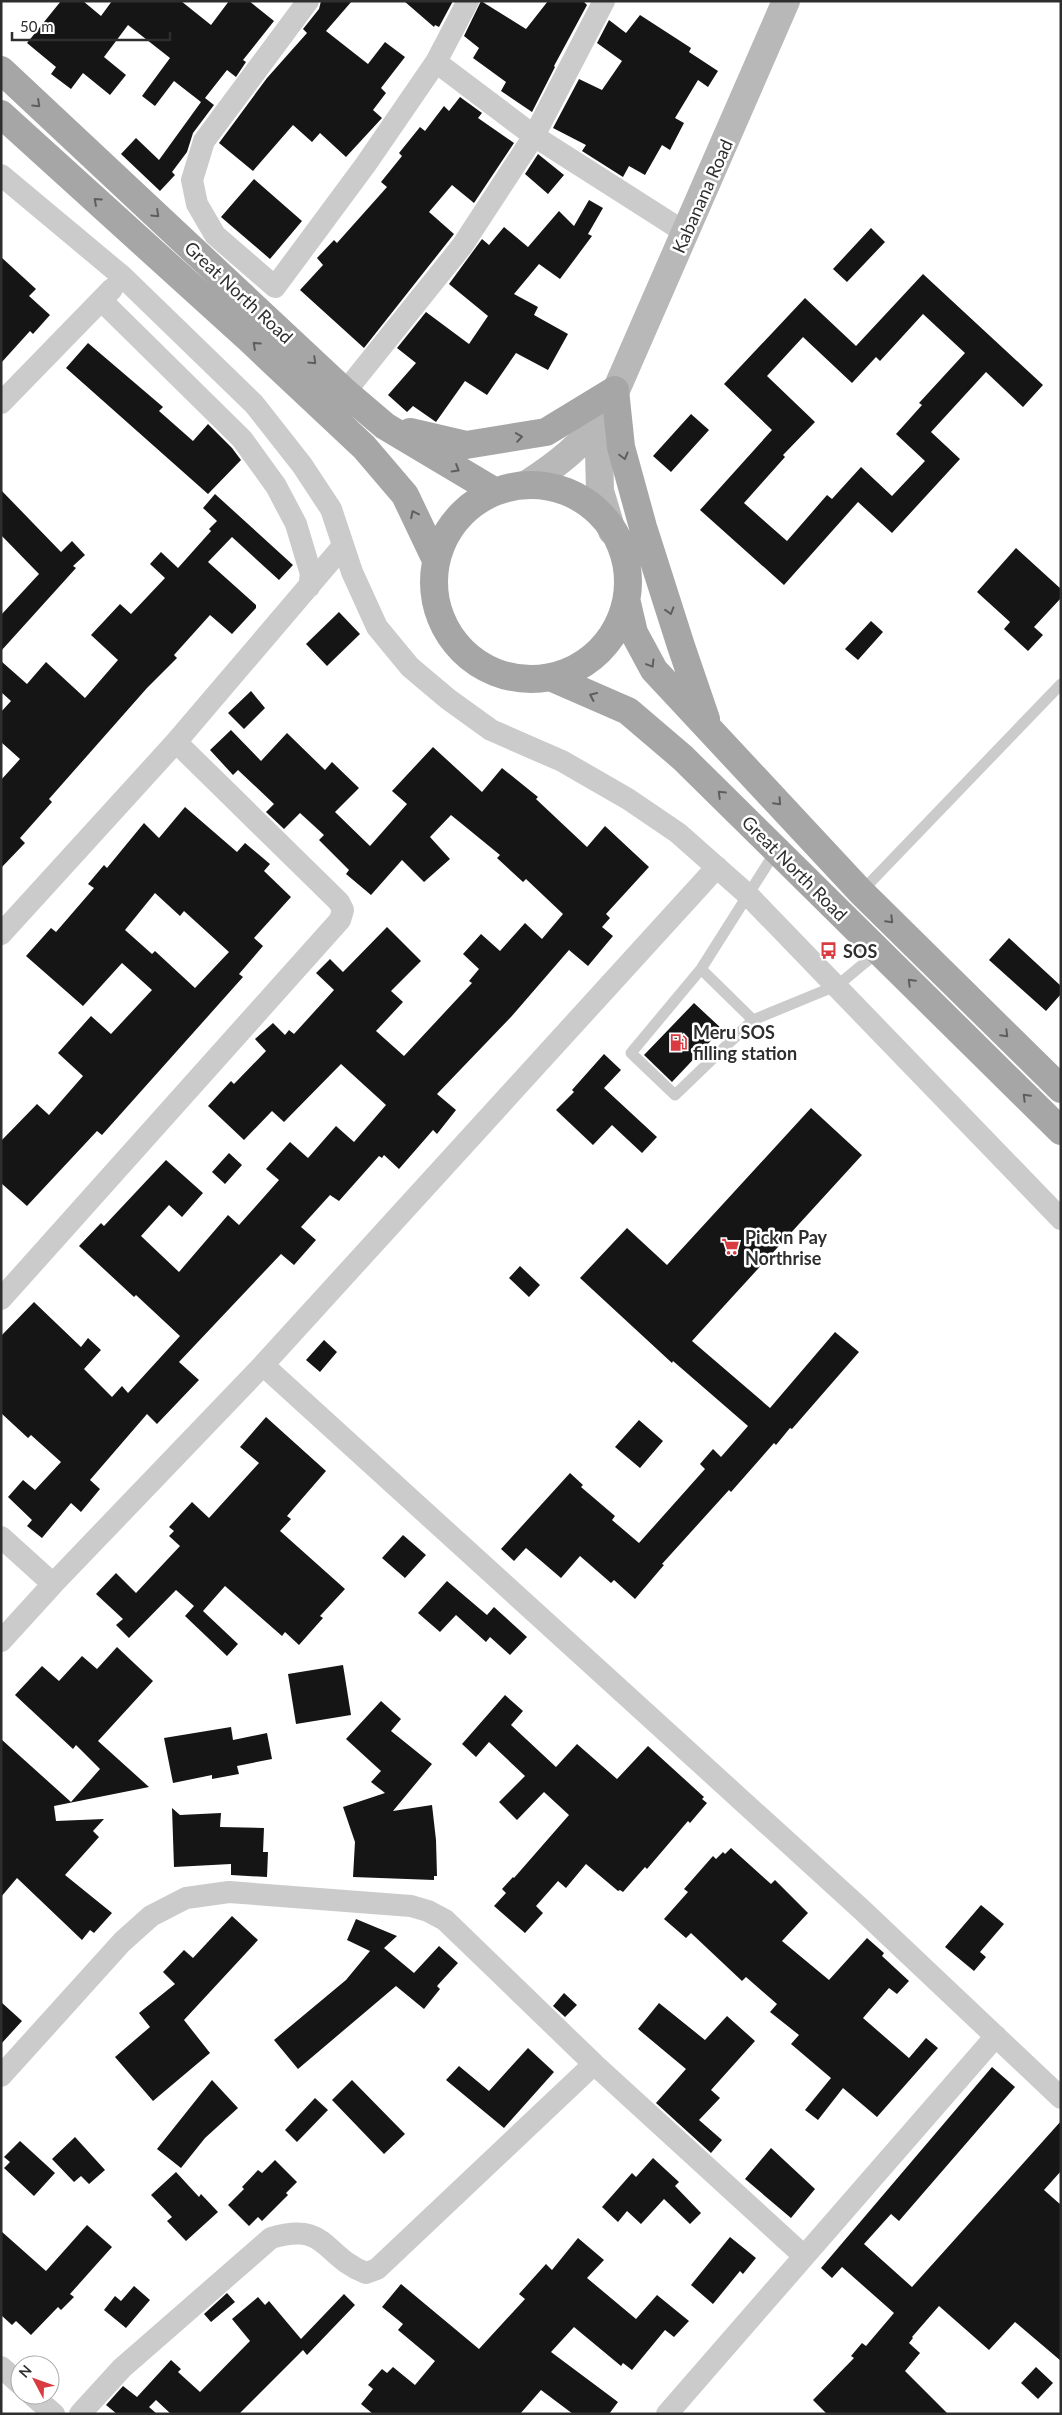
<svg xmlns="http://www.w3.org/2000/svg" width="1062" height="2415" font-family="Lato,sans-serif">
	<style>
		.building { fill: #151515; fill-rule: evenodd }
		.lines { fill: none; stroke-linecap: round; stroke-linejoin: round }
		.lane { stroke: #cbcbcb; stroke-width: 11 }
		.street { stroke: #cbcbcb; stroke-width: 22 }
		.secondary { stroke: #b8b8b8; stroke-width: 28 }
		.primary { stroke: #a6a6a6; stroke-width: 28 }
		.oneway { stroke: #5e5e5e }
		.labels { text-anchor: middle; dominant-baseline: central; stroke-width: 5; stroke-linejoin: round; paint-order: stroke }
		.street-label { font-size: 18px; fill: #2e2e2e; stroke: #fff }
		.poi-label { font-size: 18px; font-weight: bold; fill: #2e2e2e; stroke: #fff; text-anchor: start }
	</style>
	<rect width="100%" height="100%" fill="#fff"/>
	<path class="building" d="M61 1H83L101 16 112 1H181L211 25 229 1H249L274 21 243 60 246 62 236 77 227 70 205 98 214 105 193 133 187 152 172 172 175 175 160 191 121 154 136 138 159 160 201 102 174 81 155 106 142 96 170 58 128 25 104 57 126 75 110 95 83 73 71 89 51 74 56 67 27 43Z
		M321 1H352L326 31 368 64 385 42 405 57 381 88 386 93 373 110 382 118 346 157 320 133 312 142 293 125 253 171 219 143 267 78 307 33 303 29 319 9Z
		M404 1H453L439 27 435 25 434 27Z
		M481 1 526 29 548 1H583L587 5 554 66 555 67 532 112 501 91 506 82 473 58 479 48 464 36Z
		M640 15 691 48 689 52 718 71 708 87 698 80 675 118 684 123 670 150 662 145 645 175 629 166 623 177 582 151 586 145 553 128 579 79 602 90 622 61 597 43 609 20 626 33Z
		M460 97 482 113 478 118 514 143 474 203 452 185 429 212 454 234 364 348 300 290 323 265 317 258 334 240 337 243 387 187 381 182 402 156 399 153 420 127 425 131 444 106 449 111Z
		M538 154 564 175 548 194 525 174Z
		M254 179 302 221 270 259 221 217Z
		M589 200 603 208 588 234 592 236 560 279 539 264 514 294 538 307 534 315 568 334 548 370 516 353 487 395 465 381 436 422 413 406 407 412 388 395 416 363 397 348 426 312 469 344 488 316 449 284 482 239 489 245 504 227 528 247 559 211 574 226Z
		M871 228 885 242 847 282 833 269Z
		M1 257 36 289 29 296 50 315 33 334 30 331 1 363Z
		M923 274 1043 385 1023 407 986 372 931 432 960 459 892 533 858 502 784 585 700 510 772 430 724 384 805 298 856 346ZM923 314 965 353 919 403 922 405 896 434 925 461 892 496 861 467 832 499 827 495 787 541 744 503 785 457 783 455 815 422 767 376 803 337 852 383 876 357 880 361Z
		M88 343 163 407 159 411 193 441 208 424 232 448 241 460 208 494 66 368Z
		M691 414 709 430 671 472 653 456Z
		M1 490 61 552 72 541 85 555 73 566 76 568 1 651V615L39 574 1 535Z
		M215 494 293 565 279 580 232 537 208 562 256 605V608L232 634 210 615 174 655 177 658 147 688 49 799 52 802 20 838 25 843 1 868V780L20 759 1 742V712L11 701 1 692V661L27 684 46 662 85 698 118 660 91 635 120 604 131 614 165 578 150 564 161 552 178 568 211 531 209 529 217 521 203 508Z
		M1016 548 1061 589V598L1034 627 1043 635 1028 651 1004 629 1010 622 977 592Z
		M339 612 360 634 327 666 306 644Z
		M871 621 883 632 858 660 845 649Z
		M251 691 265 708 244 729 228 713Z
		M231 730 261 761 287 733 325 770 332 762 359 788 335 812 370 846 407 804 392 791 433 747 482 792 502 768 538 797 536 799 587 847 605 826 649 867 606 914 610 918 602 927 613 936 588 966 569 950 511 1017 437 1094 456 1110 437 1134 433 1130 399 1169 384 1155 382 1158 379 1156 339 1201 330 1195 301 1227 316 1240 294 1265 281 1254 179 1362 199 1380 157 1424 147 1414 90 1480 100 1489 81 1512 71 1503 42 1538 27 1526 32 1520 8 1497 23 1480 35 1490 61 1462 31 1435 28 1438 1 1413V1336L34 1302 81 1347 88 1338 101 1350 84 1369 112 1397 122 1386 128 1393 180 1336 136 1295 134 1297 79 1246 101 1223 104 1226 166 1160 203 1193 182 1217 169 1205 141 1236 179 1272 228 1215 239 1225 279 1180 266 1169 290 1142 308 1158 336 1126 354 1142 386 1105 341 1064 284 1122 272 1111 244 1140 208 1106 231 1081 234 1084 266 1051 255 1039 273 1023 285 1035 289 1030 294 1034 334 990 316 973 330 959 343 972 387 927 421 961 391 991 403 1002 376 1031 404 1056 472 983 469 981 479 969 463 954 481 934 500 951 525 923 542 939 563 914 526 879 523 882 497 858 500 855 451 815 430 837 450 859 424 882 402 860 371 895 346 874 349 870 319 840 324 835 300 813 284 829 266 812 274 804 238 770 233 775 210 750Z
		M185 807 237 852 245 843 270 864 264 871 291 897 254 938 263 946 239 974 243 977 102 1135 97 1131 27 1206 1 1183V1141L37 1104 49 1115 83 1076 58 1053 91 1016 111 1034 152 990 122 963 83 1006 26 956 51 928 56 932 94 888 88 884 104 865 107 868 144 823 159 838ZM155 893 180 916 184 911 229 952 195 988 155 951 152 954 125 930Z
		M1009 938 1061 986V994L1046 1011 989 960Z
		M694 1003 722 1029 672 1082 644 1055Z
		M604 1054 621 1070 604 1088 657 1137 642 1153 612 1125 593 1145 556 1110 574 1092 572 1090Z
		M811 1108 862 1155 692 1341 770 1408 835 1332 859 1352 792 1429 790 1428 776 1445 774 1443 731 1492 729 1490 662 1564 664 1565 635 1599 614 1580 611 1583 580 1556 561 1578 526 1548 514 1561 501 1549 570 1473 583 1485 581 1487 615 1516 612 1520 639 1543 705 1469 700 1464 713 1449 721 1457 748 1426 673 1361 672 1363 580 1278 627 1228 667 1265Z
		M229 1153 242 1165 225 1184 212 1172Z
		M520 1266 540 1285 529 1297 509 1278Z
		M324 1340 337 1352 320 1372 306 1360Z
		M266 1417 326 1471 287 1516 291 1519 280 1531 345 1589 320 1616 323 1618 299 1645 285 1632 282 1636 225 1586 203 1611 238 1644 227 1656 185 1616 194 1606 176 1590 129 1638 116 1625 123 1619 96 1594 116 1573 136 1593 180 1546 169 1536 174 1531 169 1527 192 1502 209 1518 259 1463 240 1447Z
		M639 1420 663 1441 640 1468 615 1447Z
		M403 1535 426 1555 405 1578 382 1558Z
		M447 1581 487 1615 494 1607 527 1637 510 1655 490 1637 486 1642 456 1615 440 1632 418 1613Z
		M117 1647 153 1681 98 1741 149 1787 54 1806 56 1821 104 1819 93 1831 99 1837 65 1875 112 1913 94 1933 90 1930 82 1940 17 1878 1 1897V1739L71 1802 100 1769 76 1745 73 1749 15 1695 42 1666 59 1681 82 1656 97 1669Z
		M343 1665 351 1715 296 1724 288 1674Z
		M505 1695 523 1711 511 1725 556 1767 577 1744 617 1779 648 1746 704 1797 702 1799 707 1803 690 1823 688 1821 647 1869 645 1867 623 1892 620 1890 618 1891 586 1864 566 1888 558 1881 536 1906 543 1913 525 1933 494 1906 506 1893 502 1889 513 1877 514 1878 569 1815 544 1792 517 1820 499 1802 525 1776 489 1742 476 1757 462 1744Z
		M381 1701 401 1719 391 1731 432 1764 393 1811 432 1805 436 1840 437 1876H434V1880L353 1877 355 1842 343 1807 385 1793 371 1782 381 1771 346 1739Z
		M231 1727 233 1740 267 1733 272 1759 237 1766 239 1774 212 1779V1775L173 1783 164 1738Z
		M172 1808 180 1815 221 1813 220 1827 264 1828 263 1852H268L267 1877 231 1875V1864L174 1867Z
		M731 1848 771 1884 775 1880 808 1913 782 1941 829 1980 867 1938 884 1953 882 1956 909 1981 897 1994 889 1988 863 2018 909 2058 926 2038 938 2048 877 2117 843 2088 818 2120 805 2110 831 2078 791 2044 799 2035 770 2012 777 2004 746 1977 742 1981 691 1933 686 1938 664 1919 688 1892 684 1889 713 1856 716 1859 723 1852 725 1854Z
		M981 1905 1004 1924 980 1952 986 1957 974 1971 945 1947Z
		M232 1916 258 1940 184 2020 210 2053 153 2101 115 2057 150 2027 139 2013 175 1984 163 1972 184 1950 193 1958Z
		M356 1919 397 1936 384 1948 414 1973 439 1946 458 1963 437 1986 440 1989 424 2009 396 1986 298 2069 274 2040 346 1980 370 1951 347 1940Z
		M564 1993 577 2005 565 2017 553 2006Z
		M1 2002 22 2021 1 2044Z
		M659 2003 705 2040 727 2016 755 2041 711 2090 720 2098 699 2120 722 2140 711 2153 656 2103 686 2069 638 2029Z
		M528 2048 554 2072 504 2128 446 2080 459 2066 489 2091Z
		M992 2067 1015 2087 899 2221 891 2214 864 2244 912 2287 1061 2121V2171L1044 2190 1061 2205V2361L1015 2322 989 2350 939 2306 912 2337 913 2338 909 2343 920 2353 905 2371 948 2414H827L813 2400 854 2358 851 2356 862 2343 866 2346 894 2313 842 2267 832 2278 821 2268Z
		M212 2080 238 2108 205 2138 181 2168 157 2149Z
		M352 2080 405 2134 384 2154 332 2100Z
		M315 2098 328 2110 297 2142 285 2130Z
		M75 2137 105 2170 89 2184 81 2176 74 2182 52 2159Z
		M20 2141 55 2173 34 2196 4 2168 10 2162 4 2157Z
		M771 2148 815 2189 791 2218 745 2179Z
		M653 2158 679 2182 675 2186 701 2213 690 2224 664 2199 641 2224 627 2211 618 2222 602 2207 632 2173 636 2177Z
		M275 2160 297 2182 286 2193 288 2195 262 2221 258 2217 249 2226 228 2205 244 2189 242 2187 258 2170 262 2173Z
		M176 2172 199 2197 201 2194 218 2212 186 2241 167 2221 172 2217 151 2195Z
		M87 2225 112 2247 70 2294 74 2297 61 2310 58 2307 31 2335 16 2321 12 2325 1 2315V2231L46 2271Z
		M730 2237 756 2258 743 2274 740 2271 713 2304 691 2285Z
		M578 2238 604 2260 587 2278 636 2319 657 2295 689 2321 674 2337 665 2330 632 2370 623 2363 621 2366 574 2327 551 2352 618 2402 609 2414H573L541 2390 520 2414H373L361 2404 373 2389 368 2385 382 2369 387 2373 393 2367 415 2385 435 2361 398 2330 403 2324 382 2307 401 2284 479 2349 525 2299 519 2294 546 2264 552 2270Z
		M134 2286 150 2300 126 2328 104 2310 115 2296 121 2301Z
		M227 2293 235 2302 211 2322 204 2314Z
		M344 2294 355 2305 307 2355 303 2350 239 2414H171L156 2400 149 2407 157 2414H117L106 2405 123 2386 137 2397 171 2360 181 2369 178 2372 200 2392 250 2341 232 2319 258 2297 265 2305 269 2301 301 2339Z
		M1036 2367 1053 2383 1038 2399 1021 2383Z"/>
	<g class="lines">
		<path class="lane" d="M777 849 701 969 631 1053 675 1095 753 1020 838 985 879 951
			M861 892 1061 684
			M701 969 753 1020"/>
		<path class="street" d="M308 1 204 141 192 180 197 204 215 235 275 287 366 164 436 62 468 1
			M436 62 534 136 686 233
			M1 175 122 276 254 404 302 465 331 509 352 572 377 627 410 667 448 699 491 730 562 761 628 799 678 833 747 894 1061 1219
			M102 301 242 439 276 486 296 524 311 574 309 587
			M345 392 462 246 534 136 604 1
			M1 403 112 289
			M1 934 176 742 343 546
			M1 1299 340 920 343 910 339 902 176 742
			M263 1365 861 1909 1061 2098
			M1 1537 53 1584
			M1 1641 53 1584 263 1365 717 867
			M1 2076 122 1942 151 1916 186 1898 229 1892 411 1906 428 1911 445 1920 594 2064 804 2256
			M1 2367 20 2384
			M32 2395 54 2414
			M80 2414 122 2368 271 2238C328 2221 322 2256 366 2273L377 2269 594 2064
			M667 2414 996 2036"/>
		<path class="secondary" d="M527 484C560 463 581 445 605 415
			M612 531 600 491 599 451 607 411 786 1"/>
		<path class="primary" d="M1 70 345 392 385 426 494 491
			M1 114 249 339 364 447 405 495 435 558
			M410 432 466 445 546 432 615 390 621 447 643 527 681 646 706 719
			M434 582a97 97 0 1 1 194 0a97 97 0 1 1-194 0Z
			M627 603 634 633 654 670 861 892 1061 1089
			M550 677 628 711 683 758 1061 1131"/>
	</g>
	<defs><path id="oneway-chevron" d="M-2-3.5L2.5 0L-2 3.5" fill="none" stroke-width="1.6" stroke-linecap="round" stroke-linejoin="round" transform="scale(1.25)"/></defs>
	<g class="oneway">
		<use href="#oneway-chevron" transform="translate(37 104) rotate(43)"/>
		<use href="#oneway-chevron" transform="translate(97 201) rotate(-138)"/>
		<use href="#oneway-chevron" transform="translate(156 214) rotate(43)"/>
		<use href="#oneway-chevron" transform="translate(256 345) rotate(-137)"/>
		<use href="#oneway-chevron" transform="translate(313 361) rotate(44)"/>
		<use href="#oneway-chevron" transform="translate(519 437) rotate(-9)"/>
		<use href="#oneway-chevron" transform="translate(624 456) rotate(75)"/>
		<use href="#oneway-chevron" transform="translate(456 469) rotate(31)"/>
		<use href="#oneway-chevron" transform="translate(414 514) rotate(-116)"/>
		<use href="#oneway-chevron" transform="translate(670 611) rotate(73)"/>
		<use href="#oneway-chevron" transform="translate(651 664) rotate(59)"/>
		<use href="#oneway-chevron" transform="translate(593 696) rotate(-156)"/>
		<use href="#oneway-chevron" transform="translate(721 794) rotate(-136)"/>
		<use href="#oneway-chevron" transform="translate(778 802) rotate(47)"/>
		<use href="#oneway-chevron" transform="translate(890 920) rotate(45)"/>
		<use href="#oneway-chevron" transform="translate(911 982) rotate(-135)"/>
		<use href="#oneway-chevron" transform="translate(1005 1034) rotate(45)"/>
		<use href="#oneway-chevron" transform="translate(1026 1097) rotate(-135)"/>
	</g>
	<defs>
		<symbol id="bus-bare" viewBox="-9 -9 18 18"><path d="M-5-6H5V4H4V6H2V4H-2V6H-4V4H-5ZM-3.5-4V0h7V-4ZM-3.5 1.2v1.5H-2V1.2ZM2 1.2v1.5H3.5V1.2Z" fill="#da3b40" stroke="#fff" stroke-width="2.5" paint-order="stroke"/></symbol>
		<symbol id="fuel-bare" viewBox="-9 -9 18 18"><path d="M-5.5-6h7V0h2V4h1.3V-2.5L3-4.5l.8-.8L6-3V5H2.5V1h-1V6h-7ZM-4.2-4.7v3.2H.2V-4.7Z" fill="#da3b40" stroke="#fff" stroke-width="2.5" paint-order="stroke"/></symbol>
		<symbol id="supermarket-bare" viewBox="-9 -9 18 18"><path d="M-6-5.5h2.5l.6 2H6L4.5 2H-2.5L-4.4-4H-6ZM-1.5 3.2a1.3 1.3 0 1 0 .1 0ZM3 3.2a1.3 1.3 0 1 0 .1 0Z" fill="#da3b40" stroke="#fff" stroke-width="2.5" paint-order="stroke"/></symbol>
	</defs>
	<g fill-rule="evenodd">
		<use href="#bus-bare" x="816" y="938" width="25" height="25"/>
		<use href="#fuel-bare" x="666" y="1030" width="25" height="25"/>
		<use href="#supermarket-bare" x="718" y="1234" width="25" height="25"/>
	</g>
	<g class="labels">
		<g class="street-label">
			<text transform="translate(702 196) rotate(-66)">Kabanana Road</text>
			<text transform="translate(239 292) rotate(43)">Great North Road</text>
			<text transform="translate(795 868) rotate(45)">Great North Road</text>
		</g>
		<g class="poi-label">
			<text x="843" y="951">SOS</text>
			<text x="693" y="1032">Meru SOS<tspan x="693" dy="21">filling station</tspan></text>
			<text x="745" y="1237">Pick n Pay<tspan x="745" dy="21">Northrise</tspan></text>
		</g>
	</g>
	<rect width="1062" height="2415" fill="none" stroke="#2e2e2e" stroke-width="5"/>
	<g transform="translate(35 2380) rotate(311)"><circle r="24" fill="#ffffff" stroke="#ababab"/>
	<path d="M0-4L9 19L0 12L-9 19Z" fill="#da3b40"/>
	<text y="-8" font-size="14" font-weight="bold" text-anchor="middle" fill="#2e2e2e">N</text>
	</g>
	<path d="M12 32v8h158v-8" fill="none" stroke="#2e2e2e" stroke-width="2.5"/>
	<text x="20" y="32" font-size="15" fill="#2e2e2e" stroke="#ffffff" stroke-width="4" paint-order="stroke">50 m</text>
</svg>
